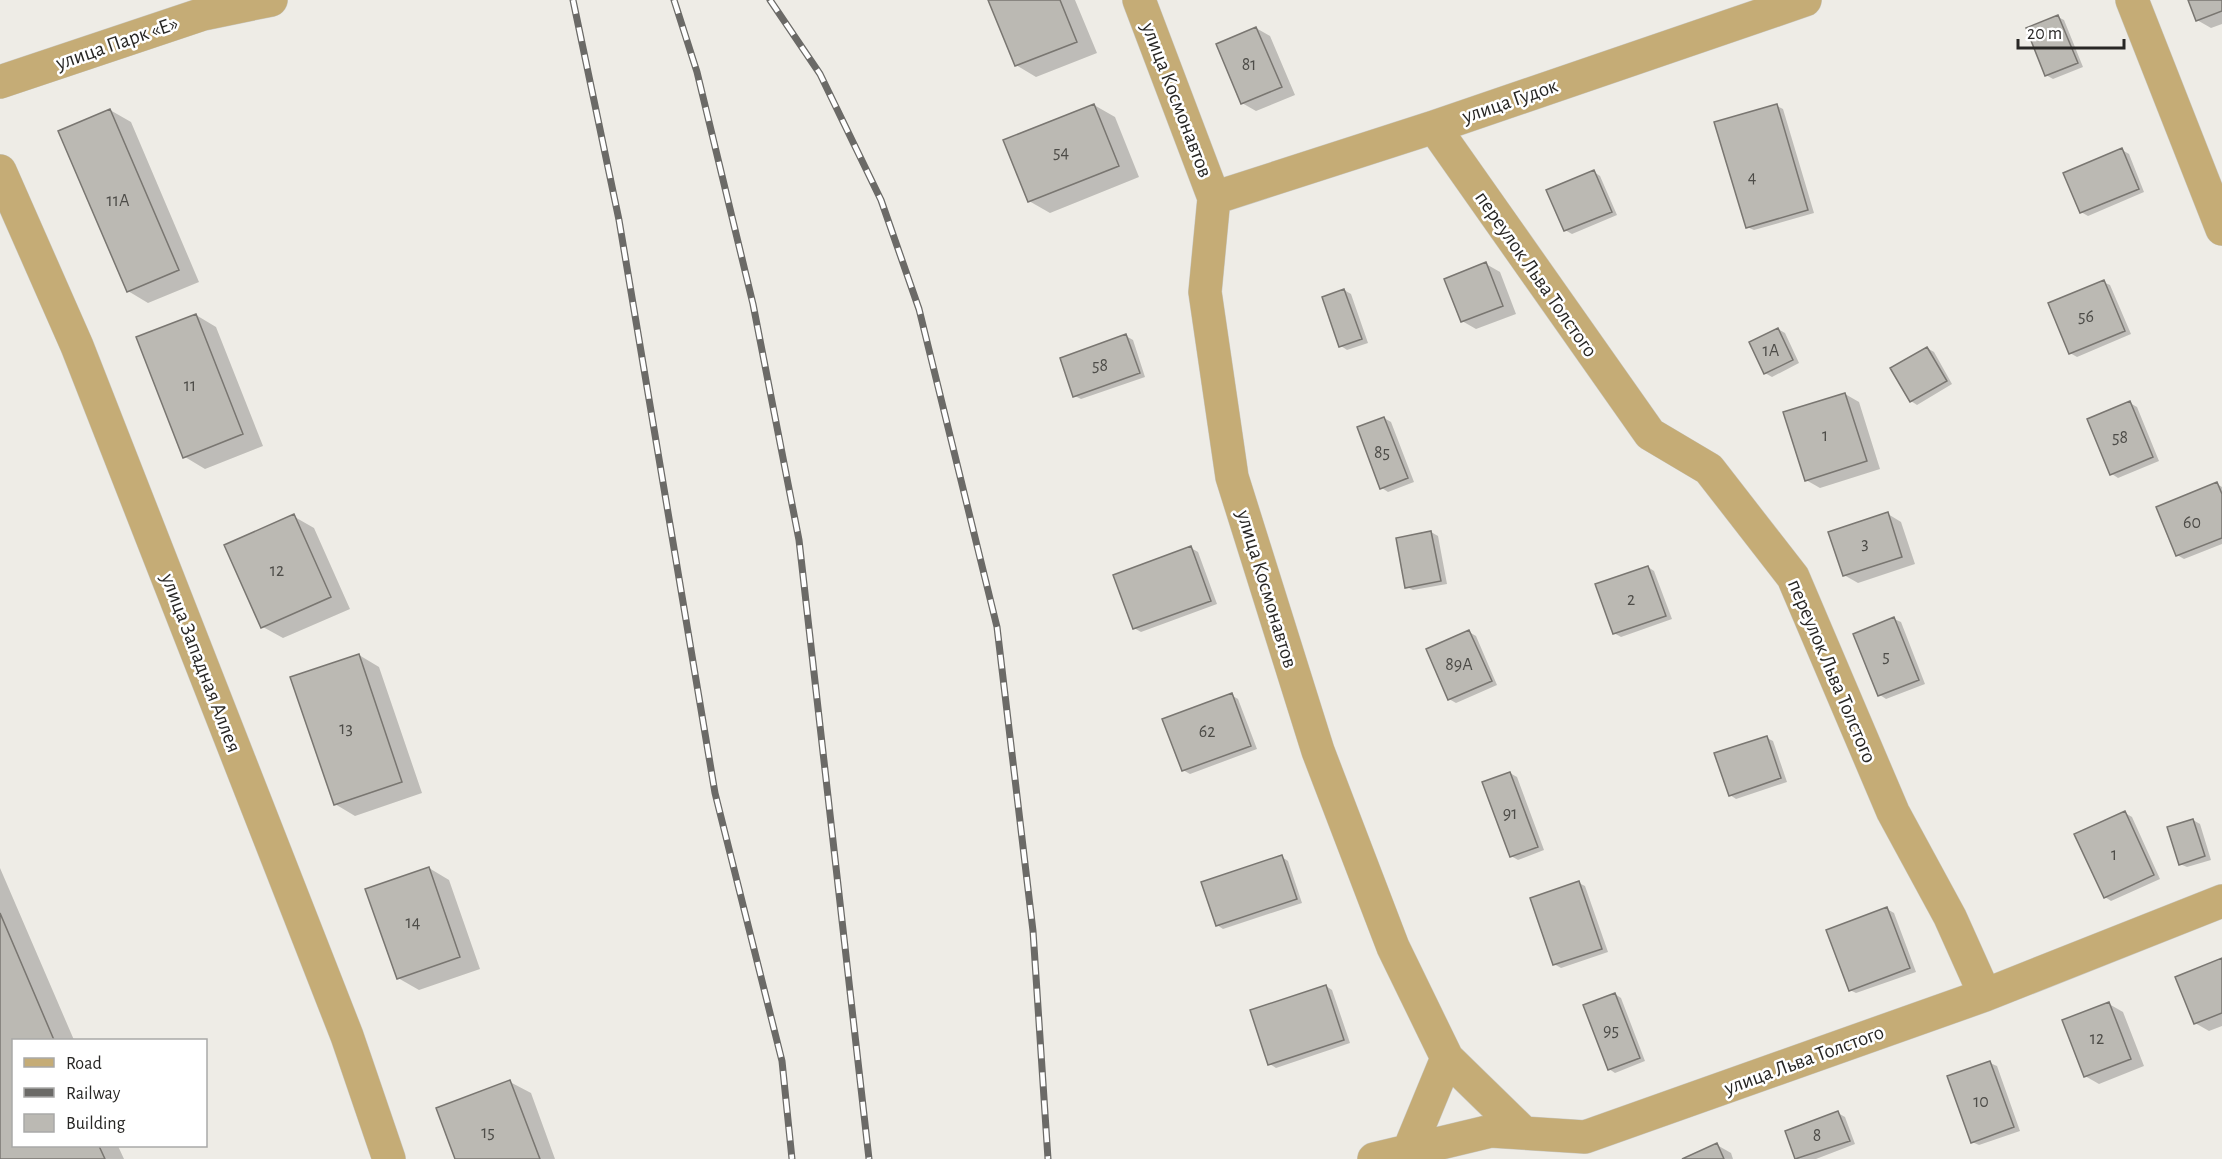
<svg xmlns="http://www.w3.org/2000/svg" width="2222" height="1159" font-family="'Alegreya Sans',sans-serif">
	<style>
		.shadow { fill: #0003 }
		.building { fill: #bbb9b3; stroke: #797671; stroke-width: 1.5 }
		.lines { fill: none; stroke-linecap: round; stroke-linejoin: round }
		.minor-casing { stroke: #cac9c3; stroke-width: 34 }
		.minor { stroke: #c5ac76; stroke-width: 33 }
		.rail-casing { stroke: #6b6a67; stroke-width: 7 }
		.rail { stroke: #fff; stroke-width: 4.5; stroke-dasharray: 14; stroke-linecap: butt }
		.labels { text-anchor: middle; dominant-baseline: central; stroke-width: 5; stroke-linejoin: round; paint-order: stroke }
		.number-label { font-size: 18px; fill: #4d4c48 }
		.street-label { font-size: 21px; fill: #282725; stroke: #fff }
	</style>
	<rect width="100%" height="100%" fill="#eeece6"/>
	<path class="shadow" d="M990 0H1075L1097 53 1036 77 1016 65Z
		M2189 0H2222V24L2211 28 2197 20Z
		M2058 17 2064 20 2083 67 2053 79 2046 75Z
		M1256 28 1270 36 1295 95 1256 111 1242 103Z
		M1094 105 1115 117 1139 177 1050 213 1029 201Z
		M1777 106 1783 109 1814 213 1754 230 1747 227Z
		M110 110 131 122 199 282 148 303 128 291Z
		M2122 150 2129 154 2144 192 2088 216 2081 212Z
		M1594 172 1600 176 1617 215 1572 234 1565 230Z
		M1486 264 1500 272 1516 314 1476 329 1462 321Z
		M2103 282 2110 285 2131 334 2077 357 2070 353Z
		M1344 290 1351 294 1368 343 1347 350 1341 346Z
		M196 315 216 327 263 446 205 469 185 457Z
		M1778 329 1785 333 1799 363 1772 377 1765 373Z
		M1126 336 1133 340 1145 377 1081 399 1075 396Z
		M1927 348 1934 352 1952 384 1917 405 1911 401Z
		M1845 394 1859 402 1880 469 1820 488 1806 480Z
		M2130 403 2137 407 2159 461 2118 478 2112 474Z
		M1384 418 1391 422 1414 482 1388 492 1382 488Z
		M2217 484 2222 487V544L2184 559 2177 555 2158 508Z
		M1888 514 1901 522 1915 564 1858 583 1844 575Z
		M293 516 314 528 350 609 283 638 263 627Z
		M1431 532 1438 536 1447 584 1413 590 1407 587Z
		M1191 548 1198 552 1217 604 1141 632 1134 628Z
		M1648 567 1654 571 1672 619 1621 637 1614 633Z
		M1894 619 1901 622 1925 684 1886 699 1880 695 1855 635Z
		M1469 632 1476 636 1497 685 1456 703 1449 699Z
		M359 655 379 667 422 793 355 816 335 804Z
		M1231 695 1238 699 1257 749 1190 774 1183 770Z
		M1767 738 1773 741 1787 782 1736 799 1730 795Z
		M1510 773 1517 777 1544 850 1518 860 1511 856Z
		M2125 813 2132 817 2160 879 2111 901 2105 897Z
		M2193 820 2200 824 2211 860 2187 867 2180 864Z
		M1282 857 1288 861 1302 903 1223 929 1217 925Z
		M0 868 74 1040H14V1146H118L124 1159H0Z
		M429 868 449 880 480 969 419 990 398 978Z
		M1579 883 1585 886 1608 952 1561 968 1554 964Z
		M1887 909 1894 913 1916 972 1856 993 1850 990Z
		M2222 960V1026L2209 1031 2195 1023Z
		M1326 986 1332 990 1350 1043 1276 1068 1270 1064Z
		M1615 994 1621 998 1645 1061 1615 1073 1609 1069Z
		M2109 1004 2123 1012 2144 1066 2099 1084 2085 1076Z
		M1990 1063 1997 1066 2020 1131 1979 1145 1972 1142Z
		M510 1082 531 1093 555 1159H457Z
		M1838 1113 1845 1117 1855 1144 1816 1159H1797L1787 1132Z
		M1717 1145 1731 1153 1733 1159H1685Z"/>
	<path class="building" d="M988 0H1060L1077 42 1015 66Z
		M2188 0H2222V11L2196 21Z
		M2058 15 2078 63 2045 76 2026 28Z
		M1256 27 1282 87 1241 104 1216 44Z
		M1094 104 1119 166 1028 202 1003 140Z
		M1777 104 1808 210 1746 228 1714 122Z
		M110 109 179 270 127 292 58 131Z
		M2122 148 2139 189 2080 213 2063 173Z
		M1594 170 1612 212 1564 231 1546 190Z
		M1486 262 1503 306 1461 322 1444 279Z
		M2104 280 2125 331 2069 354 2048 303Z
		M1344 289 1362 339 1339 347 1322 297Z
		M196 314 243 434 183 458 136 337Z
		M1778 328 1793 360 1764 374 1749 342Z
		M1126 334 1140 373 1073 397 1060 358Z
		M1927 347 1947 381 1910 402 1890 368Z
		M1845 393 1867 461 1805 481 1783 412Z
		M2130 401 2153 457 2110 475 2087 419Z
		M1384 417 1408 478 1380 489 1357 427Z
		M2217 482 2222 494V538L2176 556 2156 507Z
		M1888 512 1902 557 1843 576 1828 532Z
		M294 514 331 597 261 628 224 545Z
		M1431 531 1441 581 1405 588 1396 538Z
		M1191 546 1211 601 1133 629 1113 575Z
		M1648 566 1666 616 1613 634 1595 584Z
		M1894 617 1919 680 1878 696 1853 634Z
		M1469 630 1492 681 1448 700 1426 649Z
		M359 654 402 782 334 805 290 677Z
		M1232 693 1251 746 1182 771 1162 719Z
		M1767 736 1781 778 1729 796 1714 753Z
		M1510 772 1538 847 1510 857 1482 782Z
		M2125 811 2154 875 2104 898 2074 834Z
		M2193 819 2205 856 2179 865 2167 827Z
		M1282 855 1297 899 1216 926 1201 882Z
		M429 867 460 957 397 979 365 889Z
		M1579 881 1602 949 1553 965 1530 898Z
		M1887 907 1910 968 1849 991 1826 930Z
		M0 913 54 1040H14V1146H99L105 1159H0Z
		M2222 958V1013L2194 1024 2175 977Z
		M1326 985 1344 1040 1268 1065 1250 1010Z
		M1615 993 1640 1058 1608 1070 1583 1005Z
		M2109 1002 2131 1059 2084 1077 2062 1020Z
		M1990 1061 2014 1127 1971 1143 1947 1076Z
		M510 1080 540 1159H455L436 1108Z
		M1838 1111 1850 1141 1795 1159 1785 1131Z
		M1717 1143 1724 1159H1682Z"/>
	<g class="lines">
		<defs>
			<path id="minor" d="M1139 0 1214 198 1205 292 1232 477 1318 751 1393 947 1447 1058 1524 1133
				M2132 0 2222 229
				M0 82 203 14 271 0
				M1434 127 1650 434 1709 469 1793 577 1893 812 1950 917 1985 995
				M0 171 77 346 347 1036 389 1159
				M1214 198 1434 127 1805 0
				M1409 1150 1447 1058
				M1374 1159 1491 1131 1585 1137 1985 995 2222 901"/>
		</defs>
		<use href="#minor" class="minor-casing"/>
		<use href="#minor" class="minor"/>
		<defs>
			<path id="rail" d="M573 0 619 220 715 793 782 1061 792 1159
				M674 0 697 72 753 304 799 540 869 1159
				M770 0 820 74 881 200 919 309 997 627 1033 931 1048 1159"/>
		</defs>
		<use href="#rail" class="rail-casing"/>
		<use href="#rail" class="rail"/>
	</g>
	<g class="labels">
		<g class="number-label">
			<text x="1249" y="65">81</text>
			<text x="1061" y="153">54</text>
			<text x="1752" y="178">4</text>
			<text x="118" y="201">11А</text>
			<text x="2086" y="317">56</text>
			<text x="1771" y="351">1А</text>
			<text x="1100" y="366">58</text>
			<text x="190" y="386">11</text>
			<text x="1825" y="436">1</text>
			<text x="2120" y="438">58</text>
			<text x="1382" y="453">85</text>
			<text x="2192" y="523">60</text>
			<text x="1865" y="544">3</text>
			<text x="277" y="571">12</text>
			<text x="1631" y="600">2</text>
			<text x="1886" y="657">5</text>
			<text x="1459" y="665">89А</text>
			<text x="346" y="729">13</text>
			<text x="1207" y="732">62</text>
			<text x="1510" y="814">91</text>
			<text x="2114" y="855">1</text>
			<text x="413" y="923">14</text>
			<text x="1611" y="1031">95</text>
			<text x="2097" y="1039">12</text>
			<text x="1981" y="1102">10</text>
			<text x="488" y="1133">15</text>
			<text x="1817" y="1136">8</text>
		</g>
		<g class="street-label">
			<text transform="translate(117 43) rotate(-19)">улица Парк «Е»</text>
			<text transform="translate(1177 100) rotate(69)">улица Космонавтов</text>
			<text transform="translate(1510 101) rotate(-19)">улица Гудок</text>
			<text transform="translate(1536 274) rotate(55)">переулок Льва Толстого</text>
			<text transform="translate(1267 589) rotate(73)">улица Космонавтов</text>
			<text transform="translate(201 663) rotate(69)">улица Западная Аллея</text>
			<text transform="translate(1832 671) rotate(67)">переулок Льва Толстого</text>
			<text transform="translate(1804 1060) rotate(-20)">улица Льва Толстого</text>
		</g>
	</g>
	<rect x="12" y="1039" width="195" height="108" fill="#ffffff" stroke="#a9a9a8" stroke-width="1.5"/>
	<rect x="24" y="1058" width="30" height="9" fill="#c5ac76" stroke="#a9a9a8" stroke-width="1.5"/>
	<text x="66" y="1069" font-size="18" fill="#282725">Road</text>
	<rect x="24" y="1088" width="30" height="9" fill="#6b6a67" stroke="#a9a9a8" stroke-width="1.5"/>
	<text x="66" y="1099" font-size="18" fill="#282725">Railway</text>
	<rect x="24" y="1114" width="30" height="18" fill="#bbb9b3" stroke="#a9a9a8" stroke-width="1.5"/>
	<text x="66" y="1129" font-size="18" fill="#282725">Building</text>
	<path d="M2018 39v9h106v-9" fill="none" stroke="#282725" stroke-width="3"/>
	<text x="2027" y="39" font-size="18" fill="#282725" stroke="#ffffff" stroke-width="4.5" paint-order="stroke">20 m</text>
</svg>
